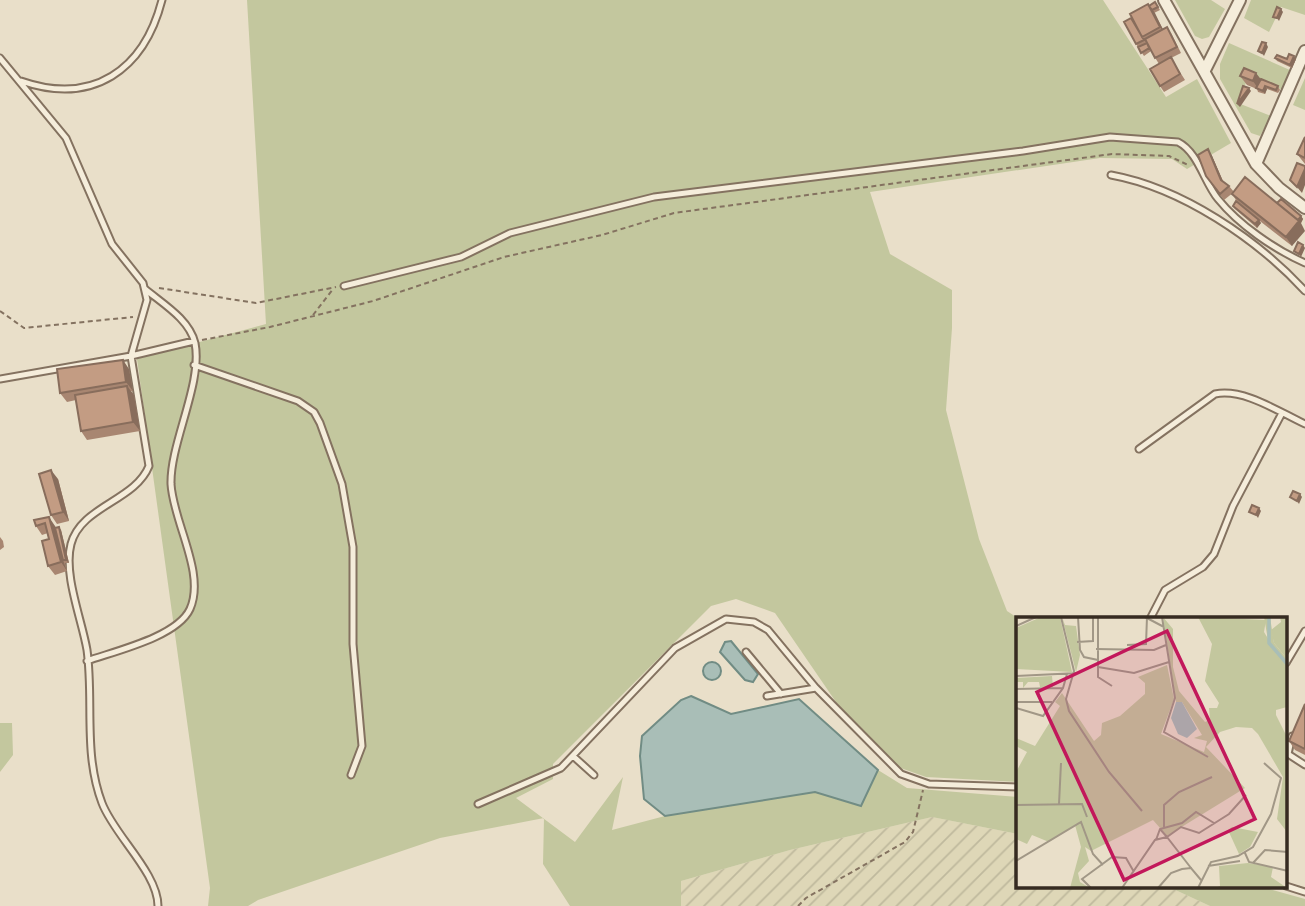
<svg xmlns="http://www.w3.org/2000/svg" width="1305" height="906" font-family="'Libre Baskerville',serif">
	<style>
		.farmland { fill: url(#farmland-furrows) }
		.grass { fill: #c3c79e }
		.water { fill: #a9beb7; stroke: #718c84; stroke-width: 2 }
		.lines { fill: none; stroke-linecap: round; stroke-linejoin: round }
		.service-casing { stroke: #847260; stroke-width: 9 }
		.minor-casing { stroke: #847260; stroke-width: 14 }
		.path { stroke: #847260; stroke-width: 2; stroke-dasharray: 5 3.5; stroke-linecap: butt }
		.service { stroke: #f5eddb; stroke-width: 5 }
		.minor { stroke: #f5eddb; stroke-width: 10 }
		.wall { fill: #a88671 }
		.shaded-wall { fill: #886d5c }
		.building { fill: #c39c83; stroke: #886d5c; stroke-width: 2 }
		.inset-river { fill: none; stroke: #a9beb7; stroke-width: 3.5 }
		.inset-road { fill: none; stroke: #a19786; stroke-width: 2 }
		.view { fill: #c2185b; fill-opacity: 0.15; stroke: #c2185b; stroke-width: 3.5 }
		.inset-edge { fill: none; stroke: #362b21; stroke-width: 3.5 }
	</style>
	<defs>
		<pattern id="farmland-furrows" width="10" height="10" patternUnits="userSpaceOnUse" patternTransform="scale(1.75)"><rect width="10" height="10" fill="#ded7b7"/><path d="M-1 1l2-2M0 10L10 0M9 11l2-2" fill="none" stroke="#bfb99d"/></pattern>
	</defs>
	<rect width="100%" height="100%" fill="#e9dfc9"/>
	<path class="farmland" d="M932 817 1018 834V887H1169L1210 906H681V881L790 850Z"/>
	<path class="grass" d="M247 0H1103L1166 97 1197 79 1231 143 1187 169 1172 159 1100 158 870 192 890 254 952 290V328L946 410 979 539 1007 611 1019 619 1018 782 926 777 895 766 836 702 775 613 736 599 711 606 553 764V779L516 798 575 842 623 777 612 830 665 816 815 792 861 805 878 770 907 788 1018 797V834L932 817 790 850 681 881V906H570L543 864 544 818 440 838 258 900 248 906H208L210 888 137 359 266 324Z
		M1175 0H1211L1225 9 1209 37 1202 39 1195 36Z
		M1251 0H1305V15L1281 7 1269 32 1244 18Z
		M1229 43 1292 71 1283 90 1249 75 1238 103 1271 116 1260 136 1251 133 1220 79V64Z
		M1305 78V110L1293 105Z
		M0 723H12L13 755 0 772Z
		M1169 887H1262L1305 899V906H1210Z"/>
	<path class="water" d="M731 641 758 674 753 682 745 680 720 652 725 642Z
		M703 671a9 9 0 1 1 18 0a9 9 0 1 1-18 0Z
		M691 696 731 714 799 699 878 770 861 806 815 792 665 816 644 799 640 756 642 736 681 700Z"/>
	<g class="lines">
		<defs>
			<path id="service" d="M0 58 66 138 112 244 143 283 147 300 131 356 194 341
				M21 81C93 106 144 70 162 0
				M1111 175C1182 188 1257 239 1305 291
				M344 286 461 257 510 233 654 197 1023 151 1110 137 1178 142C1198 152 1204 182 1218 199 1239 225 1274 249 1305 263
				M194 365 298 401 314 412 320 423 342 484 353 547V644L362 746 351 775
				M0 379 131 356 149 466C135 501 81 506 71 544 63 574 82 620 87 650 94 701 83 753 102 803 114 835 158 873 158 906
				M1139 449 1215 394C1244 388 1279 412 1305 424
				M1150 619 1165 590 1203 567 1214 554 1233 506 1282 413
				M746 652 781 694
				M87 661C115 651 177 637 190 609 206 573 173 522 171 484 170 443 203 383 195 343 189 319 163 304 145 289
				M1286 663 1305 631
				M767 696 816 688
				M1292 736 1288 754 1305 765
				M573 756 594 775
				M478 804 561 768 675 648 726 619 754 622 768 630 816 688 901 774 929 784 1018 787
				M1286 886 1305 892"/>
			<path id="minor" d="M1164 0 1256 164 1279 188 1305 208
				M1205 70 1240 0
				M1256 164 1305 51"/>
		</defs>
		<use href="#service" class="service-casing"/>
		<use href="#minor" class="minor-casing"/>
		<path class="path" d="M159 288 256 303 336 287
			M0 311 24 328 133 317
			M313 315 333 289
			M202 340 270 327 373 301 504 257 602 235 674 213 1112 154 1169 156 1188 165
			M798 906 806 898 905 842 913 832 923 790"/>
		<use href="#service" class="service"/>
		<use href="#minor" class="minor"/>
	</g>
	<path class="wall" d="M1157 5 1160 10 1154 13 1163 29 1171 33 1181 53 1171 58 1185 80 1164 92 1160 86 1159 64 1151 51 1144 56 1136 44 1131 18 1149 6Z
		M1275 58 1287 59H1296L1292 68 1277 61Z
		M1240 76 1261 79 1278 86 1280 90 1278 93 1267 89 1265 94 1258 92 1257 89 1247 85Z
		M1305 137V164L1297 154Z
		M1208 149 1212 156 1223 181 1229 186 1234 192 1224 200 1206 176Z
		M1232 194 1277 203 1301 216 1303 219 1301 223 1292 246 1247 211 1261 223 1257 228 1235 209 1233 206 1238 203Z
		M129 369 133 391H131L134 395 140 431 87 440 81 431 76 400 67 402 60 393Z
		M58 479 69 521 57 524 51 515Z
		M34 520 55 526 56 528 61 530 69 563H65L67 571 55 575 48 566 49 539 48 533 42 535 36 526Z
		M0 537 3 541 4 547 0 550Z
		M1305 704V755L1295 750 1289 741Z"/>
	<path class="shaded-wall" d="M1148 4 1155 13 1166 36 1160 27Z
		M1281 9 1283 12 1279 21 1277 18Z
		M1266 43 1268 47 1264 56 1262 53Z
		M1294 56 1296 59 1292 68 1290 65Z
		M1256 73 1263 82 1259 90 1253 81Z
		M1265 86 1267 89 1265 94 1263 91Z
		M1249 88 1251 91 1240 107 1237 104Z
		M1208 149 1212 156 1225 186 1221 180Z
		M1305 169V185L1302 193 1297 187Z
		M1301 216 1303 219 1301 223 1305 231 1292 246 1286 237Z
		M1259 220 1261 223 1257 228 1255 224Z
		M1303 245 1305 248 1301 257 1299 254Z
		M123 360 129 369 133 391 126 382Z
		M127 386 134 395 140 431 133 422Z
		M51 470 58 479 69 521 63 512Z
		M1300 494 1302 497 1299 504 1297 501Z
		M1259 508 1261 511 1258 518 1256 515Z
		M49 517 55 526 64 560H63L67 571 61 562Z
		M59 527 61 530 69 563 66 560Z"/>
	<path class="building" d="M1155 2 1158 7 1152 10 1149 6Z
		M1148 4 1160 27 1142 37 1130 14Z
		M1277 7 1281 9 1277 18 1273 17Z
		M1131 18 1144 40 1136 44 1124 22Z
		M1167 27 1177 47 1155 58 1145 39Z
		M1262 42 1266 43 1262 53 1258 51Z
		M1147 43 1149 48 1141 53 1138 47Z
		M1289 54 1294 56 1290 65 1275 58 1277 55 1287 59Z
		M1171 57 1180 74 1160 86 1150 69Z
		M1244 68 1256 73 1253 81 1240 76Z
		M1261 79 1278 86 1276 90 1265 86 1263 91 1256 88Z
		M1243 86 1249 88 1237 104Z
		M1305 137V158L1297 154Z
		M1208 149 1221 180 1229 186 1220 194 1206 176 1198 155Z
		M1297 163 1305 166V169L1297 187 1290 180Z
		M1245 177 1299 221 1286 237 1232 194Z
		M1281 199 1301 216 1298 220 1277 203Z
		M1236 201 1259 220 1255 224 1233 206Z
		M1298 242 1303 245 1299 254 1294 251Z
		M123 360 126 382 60 393 57 369Z
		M127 386 133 422 81 431 75 395Z
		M51 470 63 512 51 515 39 474Z
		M1293 491 1300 494 1297 501 1290 497Z
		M1252 505 1259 508 1256 515 1249 512Z
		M49 517 61 562 48 566 42 541 49 539 45 523 36 526 34 520Z
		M59 527 66 560H63L55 528Z
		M1305 704V749L1289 741Z"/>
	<g transform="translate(1016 617)">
		<rect width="271" height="271" fill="#e9dfc9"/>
		<path d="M25 0H44L56 55 0 52V11ZM46 0 49 8 60 9 64 38 60 55ZM147 0 157 12V50L163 74 189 105 194 103 193 91H201L203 86 189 64 196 27 182 0 250 3 248 15 271 53V90L260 93V98L270 118 271 215 261 202 267 160 242 117 236 111 220 110 204 115 190 130 229 171 151 219 137 203 75 234 69 230 73 244 62 256 64 265 74 271H54L65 230 59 208 33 225 16 218 11 227 0 222V155L11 135 0 129V121L19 129 44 89 39 85 46 76 78 124 85 118 86 106 104 99 129 77V66L122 60 151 48 158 82 145 117 188 135 191 124 178 121 186 118 166 85H160ZM264 0H271V42L258 26 255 13 265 5ZM36 59 37 70H24L23 65H12L7 71V65H0V61ZM216 210 242 215 234 230 223 237 212 213ZM232 246 257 250 255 260 271 271H199L204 269 203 249Z" fill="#c3c79e"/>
		<path d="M248 0H254L258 26 271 42V53L253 29Z" fill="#c3c79e"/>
		<path d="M160 85H166L181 112 171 121 162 117 155 101Z" fill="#a9beb7"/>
		<path class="inset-river" d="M253 0V26L272 48"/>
		<path class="inset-road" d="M45 0 58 54 50 82 53 94 93 155 126 194M62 0 64 33 68 40 82 43V0M129 0 148 10M146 0 159 81 148 115 192 140M0 9 20 0M61 25 77 24V0M111 28 130 27 131 0M80 32 138 33 150 28M82 43V60L96 69M82 50 118 56 153 45M0 59 62 56M0 72 47 71M0 85H36M0 91 27 99 47 71 51 57M43 187 45 146M0 188 66 187 71 200M148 210V188L163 175 196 160M140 223 144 212 166 206 180 195 198 206M229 236 233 245 272 254M0 244 65 205 77 237 87 248M237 246 249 233 272 235M192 249 224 244M175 251 151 220 165 210 183 216 213 197 230 178M75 271 66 262 96 240 110 241 118 255M106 271 139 223 151 220 144 212M142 271 155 256 166 252 175 251 185 263M182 271 195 245 222 239 237 230 255 197 265 161 248 146"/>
		<path class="view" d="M151 14 239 202 108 263 21 75Z"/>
		<rect width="271" height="271" class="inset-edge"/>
	</g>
</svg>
